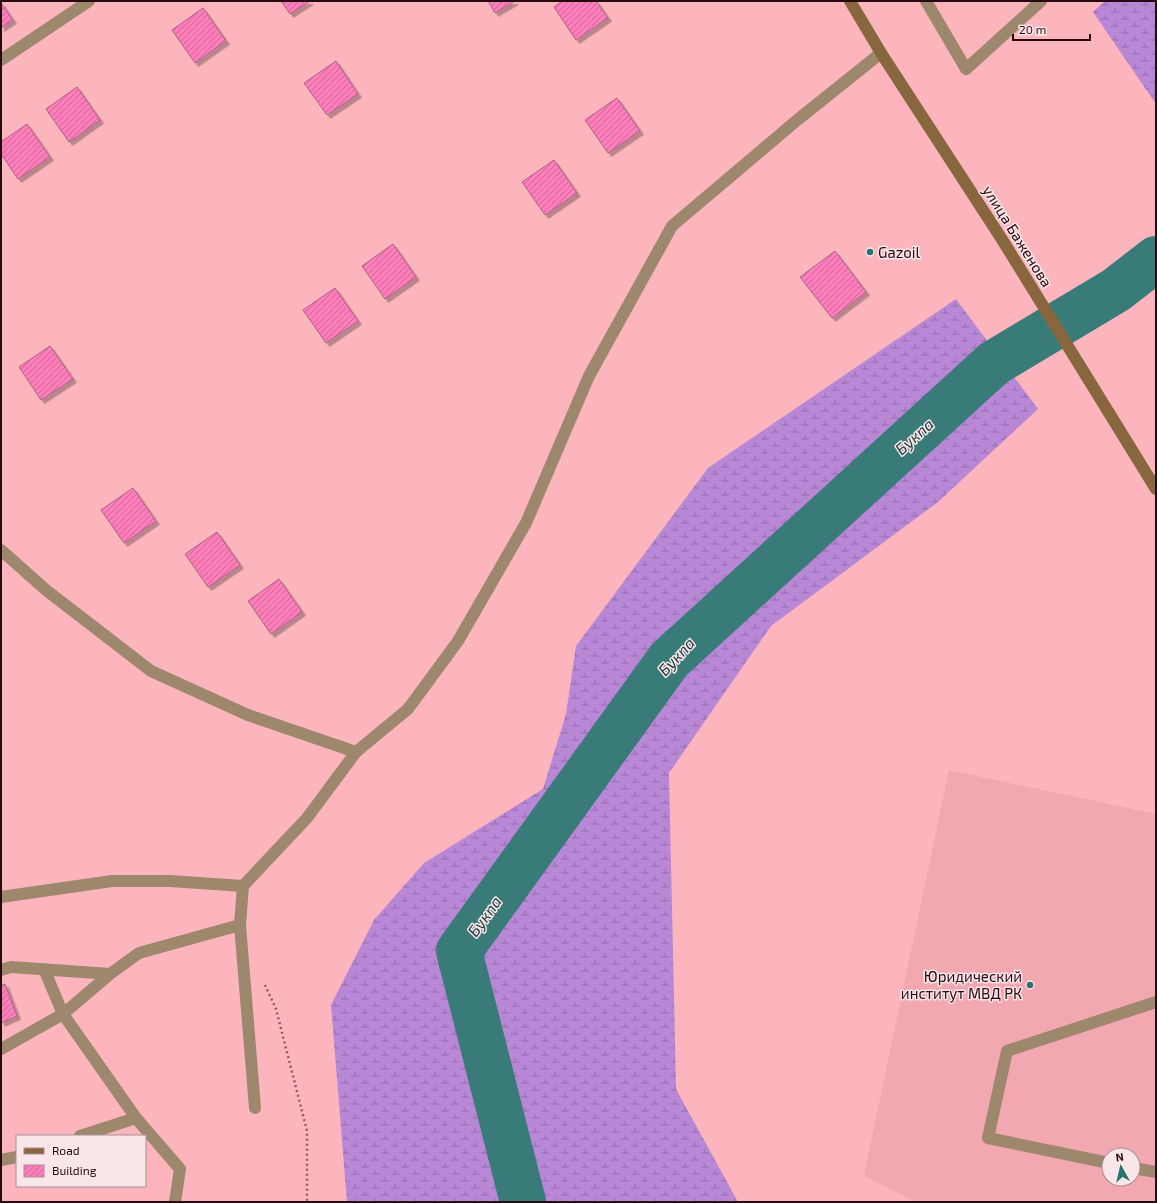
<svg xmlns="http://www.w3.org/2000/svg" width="1157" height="1203" font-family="'Exo 2',sans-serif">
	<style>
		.built { fill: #f3a7b0; fill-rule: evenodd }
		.wetland { fill: url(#wetland-marsh) }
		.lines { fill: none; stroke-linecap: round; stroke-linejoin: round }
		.river { stroke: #397b79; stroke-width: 46 }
		.building { fill: url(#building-hatch); stroke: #ac6284; filter: url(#shadow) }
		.path { stroke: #8f5c63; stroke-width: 2.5; stroke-dasharray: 2 3; stroke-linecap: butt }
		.lane { stroke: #9e886d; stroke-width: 12 }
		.street { stroke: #9e886d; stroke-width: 12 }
		.secondary { stroke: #88673e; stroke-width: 12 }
		.poi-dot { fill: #28726f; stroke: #f9e6e8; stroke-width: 1.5 }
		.labels { text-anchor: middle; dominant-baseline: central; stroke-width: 3; stroke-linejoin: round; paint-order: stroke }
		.street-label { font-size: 15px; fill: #28090f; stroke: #f9e6e8 }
		.poi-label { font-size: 15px; fill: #28090f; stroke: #f9e6e8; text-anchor: start }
		.water-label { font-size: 16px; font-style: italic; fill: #193b39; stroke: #f9e6e8 }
	</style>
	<defs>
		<pattern id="wetland-marsh" width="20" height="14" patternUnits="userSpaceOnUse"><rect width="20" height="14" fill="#b888d6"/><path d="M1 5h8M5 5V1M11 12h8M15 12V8" fill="none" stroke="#966dac"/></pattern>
		<pattern id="building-hatch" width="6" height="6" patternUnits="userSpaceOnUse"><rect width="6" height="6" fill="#fe7ebc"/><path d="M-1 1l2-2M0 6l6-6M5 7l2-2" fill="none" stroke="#ce6597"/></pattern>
		<filter id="shadow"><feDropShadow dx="3.5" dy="3.5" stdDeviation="0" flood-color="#0004"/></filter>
	</defs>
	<rect width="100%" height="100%" fill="#fcb5bd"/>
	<path class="built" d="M949 770 1156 814V1202H914L864 1175ZM1109 1155H1133V1179H1109Z"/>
	<path class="wetland" d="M1105 1H1156V104L1093 12Z
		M956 299 1038 409 938 502 771 626 669 773 676 1089 738 1202H347L331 1005 374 920 424 863 543 789 566 714 576 646 708 468Z"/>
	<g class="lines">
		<path class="river" d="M523 1202 459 951 669 660 994 363 1116 290 1156 259"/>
	</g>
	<path class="building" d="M281 1H310L290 14Z
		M488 1H515L495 13Z
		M562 1H596L608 18 576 40 554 7Z
		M1 3 13 20 1 28Z
		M203 8 226 41 195 63 172 30Z
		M336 61 358 94 327 115 304 83Z
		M77 87 100 120 69 142 46 109Z
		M617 98 640 131 608 153 585 120Z
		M27 124 50 157 18 179 1 154V142Z
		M554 160 577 193 545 215 522 182Z
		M393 244 416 277 385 299 362 266Z
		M835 251 866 292 832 318 800 277Z
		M335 288 358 321 326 343 303 310Z
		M50 346 73 379 41 400 19 367Z
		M133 488 156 521 124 543 101 510Z
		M217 532 240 565 208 587 185 554Z
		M279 579 302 612 271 634 248 601Z
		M5 984 17 1016 1 1023V985Z"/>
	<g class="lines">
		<path class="path" d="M265 985 276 1009 307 1131V1202"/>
		<path class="lane" d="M926 1 966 69 1041 1
			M1 897 112 881H170L243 886
			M44 969 63 1014 136 1118 180 1169 175 1202
			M1 970 11 967 110 974
			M1 1049 63 1014 110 974 139 953 240 925
			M255 1108 240 925 243 886 307 818 356 752
			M80 1136 136 1118
			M1 1160 17 1157
			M1109 1163 988 1138 1007 1051 1156 1002
			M1133 1168 1156 1172"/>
		<path class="street" d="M1 60 89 1
			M1 550 46 590 151 671 248 715 356 752 408 709 458 641 526 523 589 376 672 226 796 121 881 53"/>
		<path class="secondary" d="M850 1 881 53 1003 241 1156 489"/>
	</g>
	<g class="poi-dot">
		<circle cx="870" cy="252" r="4"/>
		<circle cx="1030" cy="985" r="4"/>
	</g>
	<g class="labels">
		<g class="street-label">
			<text transform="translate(1018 236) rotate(58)">улица Баженова</text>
		</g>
		<g class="poi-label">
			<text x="878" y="252">Gazoil</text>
			<text x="1022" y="976" text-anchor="end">Юридический<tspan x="1022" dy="17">институт МВД РК</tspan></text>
		</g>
		<g class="water-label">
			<text transform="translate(914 436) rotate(-42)">Букпа</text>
			<text transform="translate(676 656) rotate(-47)">Букпа</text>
			<text transform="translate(484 916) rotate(-54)">Букпа</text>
		</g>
	</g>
	<rect width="1157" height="1203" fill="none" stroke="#28090f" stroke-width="4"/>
	<rect x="16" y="1135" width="130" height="52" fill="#f9e6e8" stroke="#a58e91"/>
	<rect x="24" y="1148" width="20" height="6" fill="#88673e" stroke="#a58e91"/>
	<text x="52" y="1155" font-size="12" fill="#28090f">Road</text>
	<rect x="24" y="1165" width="20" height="12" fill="url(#building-hatch)" stroke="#a58e91"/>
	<text x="52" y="1175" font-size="12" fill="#28090f">Building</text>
	<g transform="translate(1121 1167) rotate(352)"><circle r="19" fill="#f9e6e8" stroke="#a58e91"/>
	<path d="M0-3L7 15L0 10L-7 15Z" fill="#28726f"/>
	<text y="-6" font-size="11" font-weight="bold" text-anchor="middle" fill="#28090f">N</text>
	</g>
	<path d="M1013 34v6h77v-6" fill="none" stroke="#28090f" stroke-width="2"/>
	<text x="1019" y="34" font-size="12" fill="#28090f" stroke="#f9e6e8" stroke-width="3" paint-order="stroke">20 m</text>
</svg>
